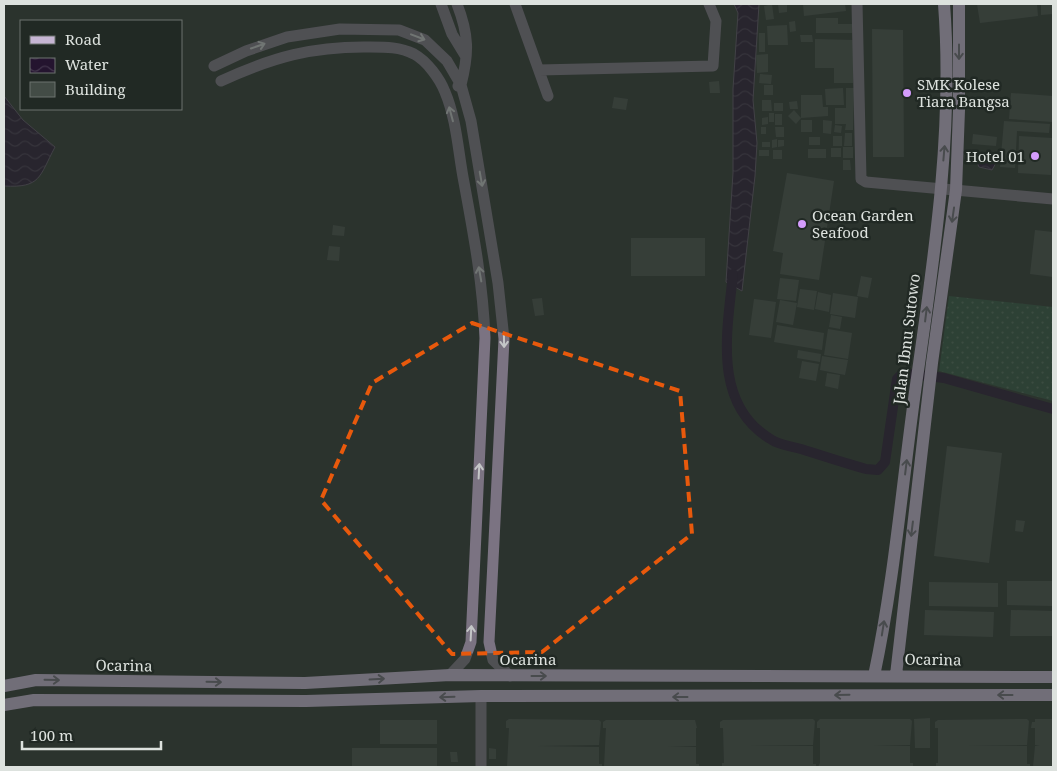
<svg xmlns="http://www.w3.org/2000/svg" width="1057" height="771" font-family="'Noto Serif',serif">
	<style>
		.grass { fill: url(#grass-dots) }
		.water { fill: url(#water-waves); stroke: #5c5264 }
		.lines { fill: none; stroke-linecap: round; stroke-linejoin: round }
		.canal { stroke: #24142f; stroke-width: 10 }
		.building { fill: #434c46 }
		.minor { stroke: #7b7382; stroke-width: 11 }
		.major { stroke: #c6b5d3; stroke-width: 12 }
		.oneway { stroke: #c4c6c7 }
		.oneway2 { stroke: #6b6873 }
		.marked { fill: none; stroke: #e8590c; stroke-width: 4; stroke-dasharray: 10 6; stroke-linejoin: round }
		.poi-dot { fill: #d49cfc; stroke: #212924; stroke-width: 2 }
		.labels { text-anchor: middle; dominant-baseline: central; stroke-width: 5; stroke-linejoin: round; paint-order: stroke }
		.poi-label { font-size: 15px; fill: #dde2de; stroke: #212924; text-anchor: start }
		.street-label { font-size: 15px; fill: #dde2de; stroke: #212924 }
	</style>
	<defs>
		<pattern id="grass-dots" width="8" height="8" patternUnits="userSpaceOnUse" patternTransform="scale(1.25)"><rect width="8" height="8" fill="#30523e"/><path d="M2 2h.1M6 6h.1" fill="none" stroke="#4e6b59" stroke-width="1.8" stroke-linecap="round"/></pattern>
		<pattern id="water-waves" width="16" height="10" patternUnits="userSpaceOnUse" patternTransform="scale(1.25)"><rect width="16" height="10" fill="#24142f"/><path d="M0 5q4-4 8 0t8 0" fill="none" stroke="#43364d"/></pattern>
	</defs>
	<rect width="100%" height="100%" fill="#2b332e"/>
	<path class="grass" d="M949 296 1053 307V401L939 371Z"/>
	<path class="water" d="M734 4H759L753 100 757 143 755 176 742 291 726 282 733 173V89L738 13Z
		M4 96 23 120 55 147C39 177 41 188 4 186Z
		M990 155 997 161 992 170 979 167 976 160 979 156Z"/>
	<g class="lines">
		<path class="canal" d="M733 274C727 332 712 405 772 440 780 445 791 446 801 449 823 456 844 463 866 469L878 470 885 462 897 379 903 373 944 378 1053 409"/>
	</g>
	<path class="building" d="M772 4 774 19 766 20 764 6Z
		M778 4H787V12L779 13Z
		M803 4H845L846 11 804 16Z
		M977 4H1037L1038 16 980 23Z
		M1041 4H1053V14L1041 15Z
		M816 18H838V24H852V33H816Z
		M795 21 796 31 790 32 789 22Z
		M787 25 788 45H768L767 26Z
		M872 29 903 30 904 157H873Z
		M759 33H765V52H759Z
		M800 35H812L813 42H801Z
		M815 39 854 40 853 83H834V68H815Z
		M768 54V72L757 73 756 55Z
		M760 74 772 75 771 84 759 83Z
		M719 81 720 93H710L709 82Z
		M764 85H773V95H764Z
		M843 88 844 105H826L825 89Z
		M846 88H854L853 130H845L846 124H835V108H846Z
		M1011 93 1053 96V122L1009 119Z
		M801 95H822L823 107H828V116L801 118 796 124 788 116 794 110 801 118Z
		M614 97 628 99 626 110 612 108Z
		M762 100H771L772 111H762Z
		M797 101 798 109H790L789 102Z
		M774 103H783V111H774Z
		M769 113H774V122H769Z
		M775 114H782V125H775Z
		M768 117V124L762 125V118Z
		M801 120H812V132H801Z
		M823 120 832 121 831 134 823 133Z
		M1004 121 1050 124 1049 133 1017 131 1015 168 1000 167Z
		M835 125 842 126 841 133 834 132Z
		M761 127H766V134H761Z
		M775 127H784V137H776Z
		M845 133H852V146H844Z
		M973 134 997 137 996 146 972 144Z
		M833 136H842V146H833Z
		M1019 136 1052 138 1051 175 1018 173Z
		M809 137H820V145H809Z
		M777 139V147L772 148V140Z
		M778 140H784V146L778 147Z
		M762 142H770V147H762Z
		M843 147H853V158H843Z
		M831 148H841V157H831Z
		M808 149H826V158H808Z
		M759 150H769V156H759Z
		M773 150H782V159H773Z
		M843 160H850L851 170H843Z
		M787 173 834 181 819 280 780 274 783 253 773 251Z
		M333 225 345 227 344 236 332 235Z
		M1035 230 1053 232V277L1030 274Z
		M631 238H705V276H631Z
		M329 246 340 247 339 261 327 260Z
		M861 276 872 278 868 298 857 296Z
		M780 278 799 280 796 301 777 299Z
		M800 289 817 291 814 310 797 307Z
		M818 292 831 295 829 312 815 309Z
		M833 293 858 297 855 318 830 314Z
		M542 298 544 315 535 316 532 299Z
		M754 299 776 302 771 338 749 335Z
		M780 300 797 303 793 325 776 322Z
		M831 315 842 317 840 329 829 327Z
		M777 325 824 333 822 350 774 342Z
		M828 329 852 333 848 359 824 355Z
		M798 350 821 354 820 362 797 358Z
		M822 356 848 360 845 375 820 370Z
		M802 361 819 364 816 381 799 378Z
		M827 373 840 375 838 389 825 386Z
		M947 446 1002 453 989 563 934 556Z
		M1016 520 1025 521 1023 532 1015 531Z
		M1007 581H1053V606L1007 605Z
		M929 582 998 583V607L929 606Z
		M925 610 994 612 993 637 924 635Z
		M1011 610 1053 611V636H1010Z
		M930 718V748H915L914 719Z
		M509 719 599 720 601 722 599 745 538 746 599 747V764H602V767H507L509 728H506V721Z
		M813 719 815 721 813 745 749 746H813V764H816V767H722V763H724L723 728H720V722L723 720Z
		M820 719H910L912 721 910 745 873 746H910V763H913V767H818L820 763V728H817V722Z
		M1027 719 1029 721 1027 745 967 746H1027V764H1030V767H936V763H938V728H935V722L938 720Z
		M1035 719H1053V767H1033L1035 746H1040L1035 745V728H1031L1032 722H1035Z
		M380 720H437V744H380Z
		M606 720H695L697 728H696V746H668L696 747V764H699V767H604L606 728H603V722Z
		M352 748H437V767H352Z
		M489 748 496 749V759H489Z
		M450 752H457L458 762H451Z"/>
	<g class="lines">
		<path class="minor" d="M441 4 452 34 466 57
			M457 4C469 35 469 53 461 85L458 86
			M515 4 548 96
			M857 4 861 179 866 182 1053 199
			M214 66 246 51 287 37 340 29 399 30 425 40 447 61 461 85 471 121 498 283 504 339 489 642 493 660 510 676
			M539 70 713 66 716 21 709 4
			M221 81C273 57 313 46 370 47 386 47 400 47 414 54 427 61 440 79 445 92 456 118 458 149 463 177 473 231 483 283 485 338L471 642 465 659 450 675
			M481 767V696"/>
		<path class="major" d="M896 675 932 363 956 190 959 110V4
			M874 676C894 582 902 486 915 392 933 264 954 133 944 4
			M4 686 36 680 305 683 450 675 1053 677
			M4 705 34 700 306 701 481 696 1053 695"/>
	</g>
	<defs><path id="oneway-shaft" d="M-6 0H5M1.5-3L5.5 0L1.5 3" fill="none" stroke-width="1.6" stroke-linecap="round" stroke-linejoin="round" transform="scale(1.25)"/></defs>
	<g class="oneway">
		<use href="#oneway-shaft" transform="translate(418 37) rotate(21)"/>
		<use href="#oneway-shaft" transform="translate(258 46) rotate(-19)"/>
		<use href="#oneway-shaft" transform="translate(451 114) rotate(-105)"/>
		<use href="#oneway-shaft" transform="translate(481 179) rotate(80)"/>
		<use href="#oneway-shaft" transform="translate(480 274) rotate(-100)"/>
		<use href="#oneway-shaft" transform="translate(504 340) rotate(89)"/>
		<use href="#oneway-shaft" transform="translate(479 471) rotate(-87)"/>
		<use href="#oneway-shaft" transform="translate(471 633) rotate(-87)"/>
	</g>
	<g class="oneway2">
		<use href="#oneway-shaft" transform="translate(959 52) rotate(90)"/>
		<use href="#oneway-shaft" transform="translate(944 153) rotate(-85)"/>
		<use href="#oneway-shaft" transform="translate(953 215) rotate(98)"/>
		<use href="#oneway-shaft" transform="translate(926 314) rotate(-83)"/>
		<use href="#oneway-shaft" transform="translate(906 467) rotate(-83)"/>
		<use href="#oneway-shaft" transform="translate(912 529) rotate(97)"/>
		<use href="#oneway-shaft" transform="translate(883 628) rotate(-81)"/>
		<use href="#oneway-shaft" transform="translate(539 676)"/>
		<use href="#oneway-shaft" transform="translate(377 679) rotate(-3)"/>
		<use href="#oneway-shaft" transform="translate(52 680) rotate(1)"/>
		<use href="#oneway-shaft" transform="translate(214 682) rotate(1)"/>
		<use href="#oneway-shaft" transform="translate(842 695) rotate(179)"/>
		<use href="#oneway-shaft" transform="translate(1005 695) rotate(180)"/>
		<use href="#oneway-shaft" transform="translate(447 697) rotate(178)"/>
		<use href="#oneway-shaft" transform="translate(680 697) rotate(-180)"/>
	</g>
	<path d="M0 0H1057V771H0ZM472 323 680 391 692 534 542 652 452 654 321 500 372 383Z" fill="#2b332e" fill-opacity=".55" fill-rule="evenodd"/>
	<path class="marked" d="M472 323 680 391 692 534 542 652 452 654 321 500 372 383Z"/>
	<g class="poi-dot">
		<circle cx="907" cy="93" r="5"/>
		<circle cx="1035" cy="156" r="5"/>
		<circle cx="802" cy="224" r="5"/>
	</g>
	<g class="labels">
		<g class="poi-label">
			<text x="917" y="84">SMK Kolese<tspan x="917" dy="17">Tiara Bangsa</tspan></text>
			<text x="1025" y="156" text-anchor="end">Hotel 01</text>
			<text x="812" y="215">Ocean Garden<tspan x="812" dy="17">Seafood</tspan></text>
		</g>
		<g class="street-label">
			<text transform="translate(906 339) rotate(-83)">Jalan Ibnu Sutowo</text>
			<text x="528" y="659">Ocarina</text>
			<text transform="translate(933 659) rotate(1)">Ocarina</text>
			<text transform="translate(124 665) rotate(1)">Ocarina</text>
		</g>
	</g>
	<rect width="1057" height="771" fill="none" stroke="#dde2de" stroke-width="10"/>
	<rect x="20" y="20" width="162" height="90" fill="#212924" stroke="#6c736e"/>
	<rect x="30" y="36" width="25" height="8" fill="#c6b5d3" stroke="#6c736e"/>
	<text x="65" y="45" font-size="15" fill="#dde2de">Road</text>
	<rect x="30" y="58" width="25" height="15" fill="url(#water-waves)" stroke="#6c736e"/>
	<text x="65" y="70" font-size="15" fill="#dde2de">Water</text>
	<rect x="30" y="82" width="25" height="15" fill="#434c46" stroke="#6c736e"/>
	<text x="65" y="95" font-size="15" fill="#dde2de">Building</text>
	<path d="M22 741v8h139v-8" fill="none" stroke="#dde2de" stroke-width="2.5"/>
	<text x="30" y="741" font-size="15" fill="#dde2de" stroke="#212924" stroke-width="4" paint-order="stroke">100 m</text>
</svg>
